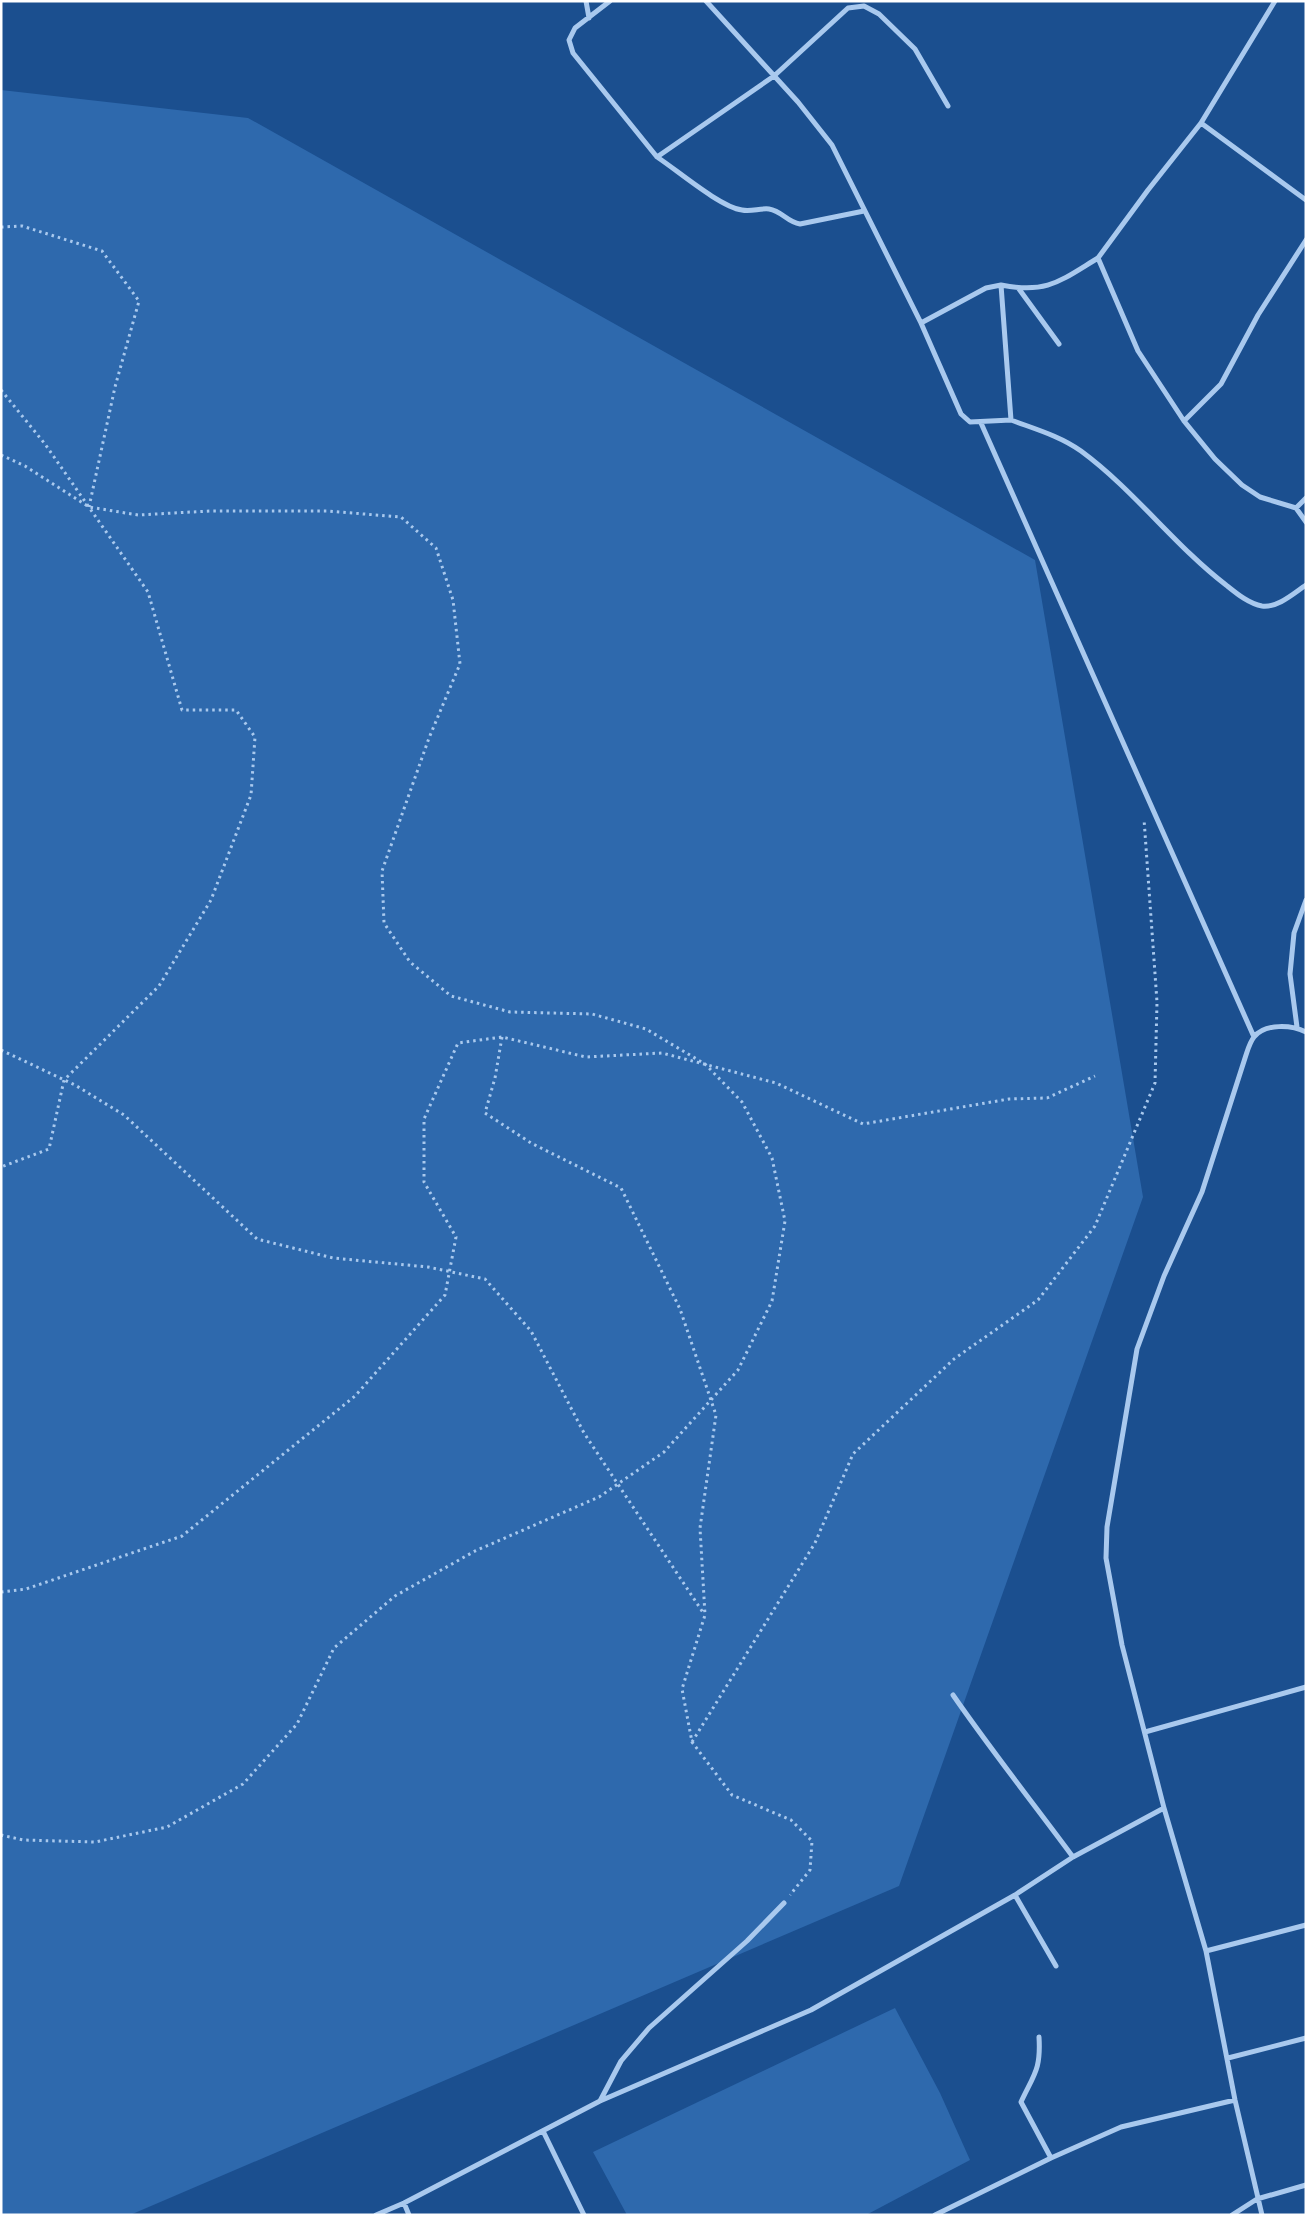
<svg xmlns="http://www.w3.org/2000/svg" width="1307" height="2216" font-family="'Golos Text',sans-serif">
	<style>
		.green { fill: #2e69ad }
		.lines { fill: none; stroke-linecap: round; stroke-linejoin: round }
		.path { stroke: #a9c9ee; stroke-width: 3; stroke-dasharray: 2.5 4; stroke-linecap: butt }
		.street { stroke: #a9c9ee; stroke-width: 5 }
	</style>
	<rect width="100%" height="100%" fill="#1b4f8f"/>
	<path class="green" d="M1 90 248 118 1035 560 1143 1197 899 1886 130 2215H1Z
		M895 2008 940 2093 970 2160 866 2215H627L593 2152Z"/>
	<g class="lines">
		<path class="path" d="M1 227 22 226 102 251 139 301 115 387 89 507
			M1 390 45 444 148 592 182 710H236L255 737 251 795 211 900 159 986 64 1080 49 1149 1 1167
			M1 455 25 466 89 507 138 515 210 511H327L401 517 436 548 453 600 460 664 429 738 382 871 384 923 410 962 451 996 510 1012 592 1014 646 1029 705 1064 742 1102 772 1158 785 1221 772 1301 738 1370 664 1452 599 1497 475 1551 395 1596 334 1648 297 1724 243 1784 167 1827 95 1842 23 1840 1 1835
			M502 1037 495 1078 485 1113 531 1143 621 1188 680 1309 716 1415 700 1528 705 1615 682 1689 692 1742 732 1795 791 1820 812 1841 810 1870 790 1895
			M1 1050 75 1085 124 1115 257 1239 333 1258 428 1267 485 1279 531 1331 584 1433 704 1614
			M1 1592 26 1589 182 1536 355 1396 445 1295 456 1237 424 1182V1119L458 1043 502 1037 586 1057 662 1053 776 1083 863 1124 1009 1099 1047 1098 1095 1076
			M692 1742 815 1543 853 1454 954 1359 1038 1300 1095 1226 1155 1083 1157 1002 1144 819"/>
		<path class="street" d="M586 1 589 18
			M610 1 575 28 569 40 573 53 657 157 774 76 848 8 864 6 879 14 915 49 948 106
			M706 1 798 102 832 145 921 323
			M1275 1 1201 123 1148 190 1098 258 1138 351 1184 421 1215 459 1242 485 1260 497 1296 508 1306 522
			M1201 123 1306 200
			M657 157C677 170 720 207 742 210 751 212 760 208 769 209 782 211 787 222 800 224L864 211
			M1098 258C1060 281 1047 294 1001 285L1011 420C1035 429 1060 436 1081 451 1134 490 1174 545 1226 585 1236 593 1249 604 1262 606 1278 608 1294 593 1306 585
			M1001 285 986 288 921 323 961 414 970 422 1011 420
			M1019 289 1059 344
			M1184 421 1221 384 1258 315 1306 240
			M981 423 1254 1037
			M1296 508 1306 498
			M1297 1027 1290 974 1294 933 1306 900
			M953 1695C991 1750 1033 1803 1073 1857
			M1145 1732 1306 1687
			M1164 1808 1206 1951 1235 2100 1262 2215
			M1015 1895 1056 1966
			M1206 1951 1306 1925
			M1228 2058 1306 2038
			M600 2101 621 2061 649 2028 747 1941 784 1903
			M543 2131 584 2215
			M1051 2158 1121 2127 1235 2100
			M404 2203 409 2215
			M376 2215 404 2203 600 2101 811 2010 1015 1895 1073 1857 1164 1808 1122 1645 1106 1558 1107 1527 1137 1349 1164 1276 1202 1192 1246 1055C1248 1049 1250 1042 1254 1037 1265 1023 1292 1025 1306 1032
			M935 2215 1051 2158 1021 2102C1034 2074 1041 2070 1039 2037
			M1232 2215 1257 2199 1306 2185"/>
	</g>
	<rect width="1307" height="2216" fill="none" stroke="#ffffff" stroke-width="5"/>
</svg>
